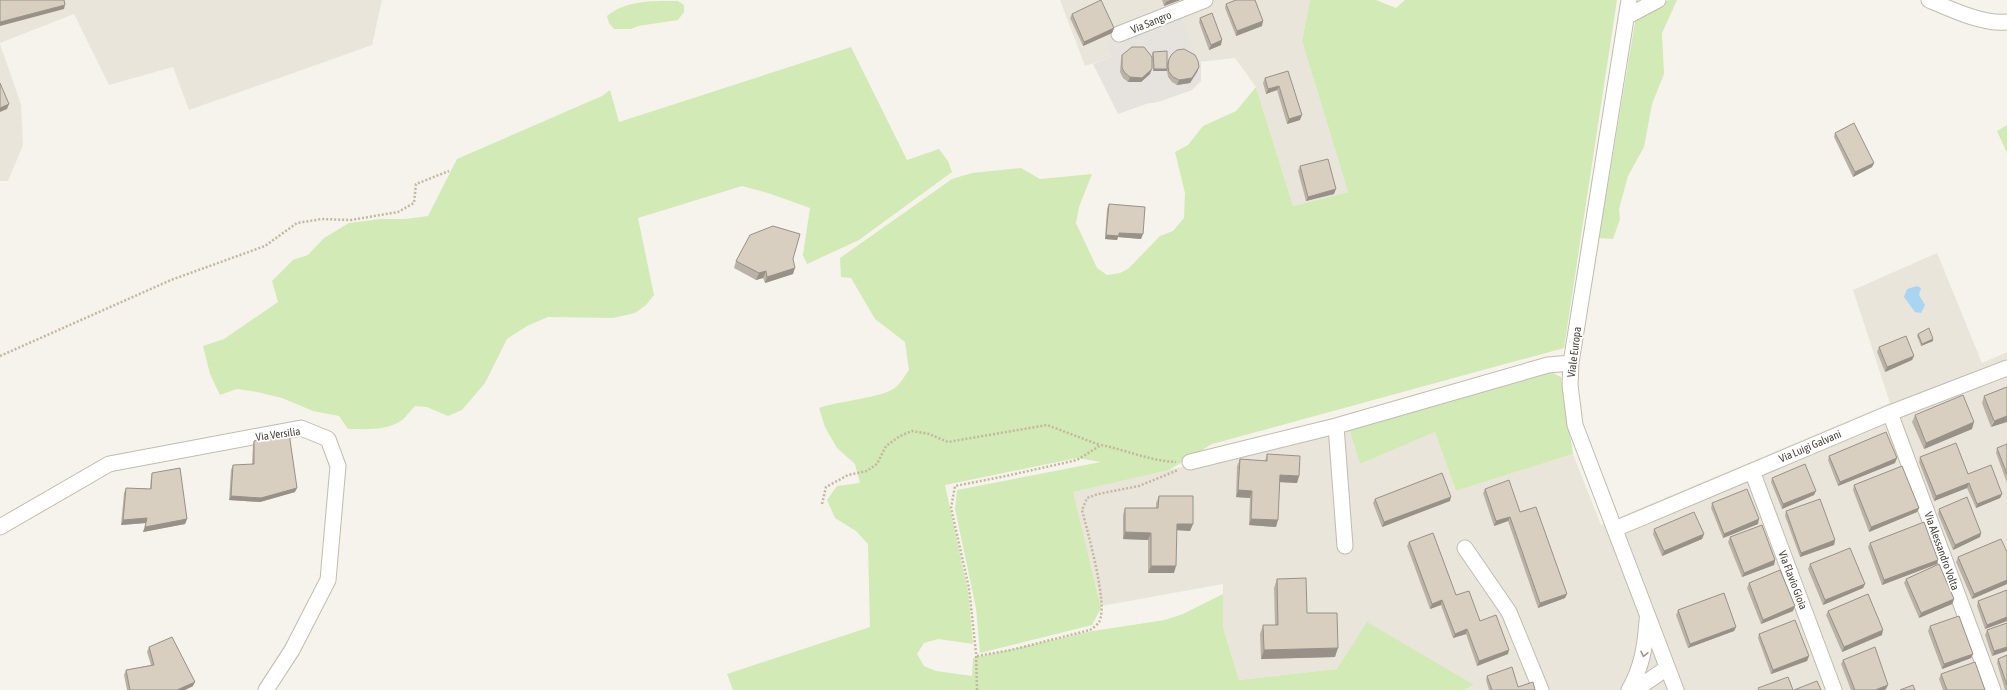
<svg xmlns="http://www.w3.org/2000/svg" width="2007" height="690" font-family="'Asap Condensed',sans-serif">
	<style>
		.residential { fill: #eae5da }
		.industrial { fill: #e6e2dd }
		.green { fill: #d2eab5 }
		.water { fill: #a9d4f2 }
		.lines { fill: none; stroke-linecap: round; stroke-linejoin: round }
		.minor-casing { stroke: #c2bbae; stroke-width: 17 }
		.path { stroke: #c4b79f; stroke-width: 2.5; stroke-dasharray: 2 2; stroke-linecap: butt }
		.minor { stroke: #fff; stroke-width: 15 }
		.wall { fill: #bab2a6 }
		.shaded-wall { fill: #979187 }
		.building { fill: #d8cfc1; stroke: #979187 }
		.oneway { stroke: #9c9892 }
		.labels { text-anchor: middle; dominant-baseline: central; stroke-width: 3.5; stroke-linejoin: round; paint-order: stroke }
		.street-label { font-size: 11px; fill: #4b4439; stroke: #fff }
	</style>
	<rect width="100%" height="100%" fill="#f6f3ec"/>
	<path class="residential" d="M0 0H382L372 45 189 110 173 67 109 85 74 14 0 43Z
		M1060 0H1310L1302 41 1348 192 1293 206 1256 87 1235 58 1198 62 1107 41 1112 57 1085 66Z
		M0 44 21 104 23 145 8 181H0Z
		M1937 253 1982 363 2007 352V690H1464L1473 686 1337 669 1239 680 1223 627V584L1101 606 1072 492 1349 429 1360 464 1435 432 1456 491 1573 454 1601 525 1890 403 1853 290Z"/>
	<path class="industrial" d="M1180 14 1198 62H1201V81L1192 90 1158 102 1146 104 1118 114 1093 64 1112 57 1107 41Z"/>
	<path class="green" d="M1310 0H1376L1396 8 1405 0H1617L1564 348 1212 444 1169 470 1073 492 1101 608 1092 625 980 653 976 608 955 509 957 490 1101 462 1077 458 945 485 968 591 973 644 938 639 924 643 917 654 924 666 936 671 972 676 973 658 1093 631 1165 620 1183 614 1223 594V627L1239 680 1337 669 1367 622 1474 685 1464 690H733L727 674 870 627 868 544 856 531 835 518 827 500 837 486 860 483 855 464 837 448 825 427 819 408C837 401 884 398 896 387 901 383 905 375 909 370L905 342 875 319 851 278 841 277 840 258 952 179 972 173 1021 168 1040 179 1092 174 1079 207 1076 223 1097 268 1107 275 1120 273 1128 269 1160 236 1173 231 1184 218 1185 193 1175 152 1188 145 1203 126 1236 111 1256 87 1293 206 1348 192 1302 41Z
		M1669 0H1677L1662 33 1664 74 1652 104 1644 147 1628 176 1619 209 1620 219 1613 239 1599 238 1636 16Z
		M678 1 684 5V12L678 20 638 26 631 29H614L609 23 607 16C626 0 653 1 678 1Z
		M851 47 907 160 939 149 948 161 952 172 859 240 807 264 803 255 810 208 768 193 742 186 638 218 654 295 646 305 635 313 613 318 548 317 527 326 507 339 485 383 462 410 448 416 427 407 415 406C411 410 407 416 402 420 387 431 366 429 348 429L339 416 313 411 282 398 257 392 237 389 220 395 210 374 203 346 224 339 278 302 272 281 293 260 308 255 324 238 349 223 381 219H405L428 216 457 159 602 96 610 90 619 122Z
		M2007 125V153L1997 131Z
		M1549 371 1561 377 1573 454 1456 491 1435 432 1360 464 1349 429Z"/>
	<path class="water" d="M1917 286 1921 288 1919 295 1925 305 1921 313 1915 312 1904 297 1907 289Z"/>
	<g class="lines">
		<defs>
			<path id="minor" d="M1629 0 1571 363 1570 385 1575 425 1676 690
				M1929 0C1950 9 1984 25 2007 22
				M1626 17 1658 0
				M1119 34 1205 0
				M1890 413 1993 690
				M1190 462 1336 426
				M1752 471 1834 690
				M0 527 109 464 301 428 328 439 338 466 328 580 292 650 266 690
				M1615 529 1890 413 2007 368
				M1345 546 1336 426 1548 365 1571 363
				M1465 548 1509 612 1541 690
				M1629 690C1642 667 1645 647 1647 621
				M1635 690 1667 668"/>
		</defs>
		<use href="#minor" class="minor-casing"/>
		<path class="path" d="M0 356 171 280 265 246 297 223 322 219 351 220 398 212 414 203 416 184 449 171
			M822 504 826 487 848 475 867 471 877 464 886 446 900 436 912 431 929 434 948 442 1047 425 1100 445
			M977 656 1011 650 1090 630C1093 628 1097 625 1099 622 1109 606 1087 530 1082 510L1087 498 1098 494 1139 486 1178 470
			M977 690 976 653 969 588 951 508 955 486 1006 476 1077 460 1101 445C1126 450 1150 461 1176 462"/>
		<use href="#minor" class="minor"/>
	</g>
	<path class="wall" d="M1162 0H1180L1164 6Z
		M1226 4 1262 26 1236 36 1225 8Z
		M1072 14 1114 28 1112 33 1083 46 1070 18Z
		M1200 18 1221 45 1209 50 1199 22Z
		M1153 52 1167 63 1169 59 1199 67 1197 72 1190 83 1177 85 1172 82 1168 77 1167 71H1153L1152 54Z
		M1122 55 1150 74 1141 82H1128L1123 78 1120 72 1121 60Z
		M1288 71 1300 120 1287 124 1277 90 1266 94 1263 83 1265 78Z
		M1835 133 1874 163 1872 167 1853 177 1834 137Z
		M1300 166 1334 194 1306 201 1298 171Z
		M1109 204 1141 239 1118 237 1117 240 1105 239 1107 209Z
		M793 259V274L765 283 763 278 756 280 734 268 736 261Z
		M1918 334 1933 341 1921 346 1917 336Z
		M1879 347 1914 356 1912 360 1885 372 1877 352Z
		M2007 387 1991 427 1982 403 1984 396Z
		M1915 415 1972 429 1924 449 1912 422Z
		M254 441 295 492 260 502 229 500 231 470 233 465H252L253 445Z
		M2007 444V483L1996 453 1997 448Z
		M1267 454 1299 476 1297 483 1280 482 1276 527 1249 525 1250 498 1236 497 1237 466 1240 459 1265 461Z
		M1829 456 1895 463 1838 486 1828 460Z
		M1920 457 1968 474 2002 494 2000 498 1976 508 1967 488 1934 501 1919 462Z
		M152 473 187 519 185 524 143 532 146 523 121 525 124 493 126 488 150 489 151 478Z
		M1772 478 1814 495 1782 509 1771 482Z
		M1854 485 1919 508 1917 512 1869 532 1853 490Z
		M1485 489 1520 512 1565 598 1538 608 1508 521 1494 526 1483 493Z
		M1159 496 1193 524 1190 531 1177 530 1174 573H1148V540L1123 539V515L1125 508H1156V503Z
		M1375 499 1450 501 1382 527 1373 503Z
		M1712 503 1758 524 1723 538 1711 508Z
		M1939 509 1981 533 1980 537 1953 550 1938 514Z
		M1786 511 1835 540 1834 545 1800 557 1785 516Z
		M1654 529 1704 534 1702 539 1662 556 1653 534Z
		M1730 537 1775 560 1774 565 1742 577 1728 542Z
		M1409 542 1456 595 1480 621 1508 654 1477 666 1466 634 1453 638 1441 605 1430 609 1407 546Z
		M1870 543 1937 564 1882 585 1868 547Z
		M2007 552V584L1972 599 1956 562 1958 557Z
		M1810 564 1865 584 1863 588 1823 605 1808 569Z
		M1277 579 1307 613 1335 657 1261 659 1260 634 1263 625H1275L1274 588Z
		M1906 579 1954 599 1952 604 1919 618 1904 583Z
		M1749 583 1793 611 1761 624 1747 588Z
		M2007 590V621L1985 629 1977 606 1978 601Z
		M1678 610 1736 627 1734 631 1688 648 1676 615Z
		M1828 611 1882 635 1842 652 1826 615Z
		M2007 623 1992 656 1985 635 1987 630Z
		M1930 626 1973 654 1971 658 1942 669 1928 631Z
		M1759 634 1809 656 1807 661 1771 674 1758 638Z
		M149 647 193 686 185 690H127L124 675 126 670 151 665 147 652Z
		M2007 655V690H2005L1997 663 1998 659Z
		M1843 660 1886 689 1884 690H1851L1841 664Z
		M1941 674 1985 690H1943L1939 679Z
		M1487 676 1518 687 1535 690H1489L1486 680Z"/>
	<path class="shaded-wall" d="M1170 0H1180L1164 6 1166 2Z
		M65 5 64 9 0 26V22Z
		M1263 21 1262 26 1236 36 1237 31Z
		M1114 28 1112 33 1083 46 1084 42Z
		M1222 40 1221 45 1209 50 1211 45Z
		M1199 67 1197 72 1190 83 1177 85 1179 80Z
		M1152 69 1150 74 1141 82H1128L1130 77Z
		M1154 69H1167V71H1153Z
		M1279 86 1277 90 1266 94 1268 89Z
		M9 104 7 109 0 112V108Z
		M1302 115 1300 120 1287 124 1289 119Z
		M1874 163 1872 167 1853 177 1855 172Z
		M1336 189 1334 194 1306 201 1308 197Z
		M1119 233 1143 234 1141 239 1118 237 1117 240 1105 239 1106 235Z
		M795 268 793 274 765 283 767 277Z
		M766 271 763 278 756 280 759 273Z
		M1933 339V341L1921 346 1922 344Z
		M1914 356 1912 360 1885 372 1887 367Z
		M2007 416V422L1991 427 1994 421Z
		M1974 422 1972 429 1924 449 1926 443Z
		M1897 458 1895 463 1838 486 1840 482Z
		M1280 475 1299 476 1297 483 1278 482Z
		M1969 483 1967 488 1934 501 1936 496Z
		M297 488 295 492 260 502 229 500 231 496Z
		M1238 490 1252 491 1250 498 1236 497Z
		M1816 491 1814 495 1782 509 1783 504Z
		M2002 494 2000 498 1976 508 1977 504Z
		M1451 497 1450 501 1382 527 1384 522Z
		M1919 508 1917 512 1869 532 1871 527Z
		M1510 517 1508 521 1494 526 1496 521Z
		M147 518 146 523 121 525 123 520Z
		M187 519 185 524 143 532 145 527Z
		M1251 519 1278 520 1276 527 1249 525Z
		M1759 519 1758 524 1723 538 1724 534Z
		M1177 524H1193L1190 531 1174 530Z
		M1125 532 1151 533 1148 540 1123 539Z
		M1981 533 1980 537 1953 550 1955 545Z
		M1704 534 1702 539 1662 556 1664 551Z
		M1835 540 1834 545 1800 557 1801 553Z
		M1775 560 1774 565 1742 577 1744 573Z
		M1938 560 1937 564 1882 585 1884 580Z
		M1151 566H1176L1174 573H1148Z
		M2007 580V584L1972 599 1974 594Z
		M1865 584 1863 588 1823 605 1825 600Z
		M1567 594 1565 598 1538 608 1540 603Z
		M1954 599 1952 604 1919 618 1921 613Z
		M1442 600 1441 605 1430 609 1432 604Z
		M1795 606 1793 611 1761 624 1763 620Z
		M2007 617V621L1985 629 1987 625Z
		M1736 627 1734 631 1688 648 1690 644Z
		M1467 629 1466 634 1453 638 1455 634Z
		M1883 630 1882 635 1842 652 1844 647Z
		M2007 647V651L1992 656 1994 651Z
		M1338 648 1335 657 1261 659 1264 650Z
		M1509 650 1508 654 1477 666 1479 661Z
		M1973 654 1971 658 1942 669 1944 664Z
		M1809 656 1807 661 1771 674 1773 670Z
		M195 682 193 686 185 690H177Z
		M1888 685 1886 689 1884 690H1875Z"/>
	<path class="building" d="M0 0H64L65 5 0 22Z
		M1101 0 1114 28 1084 42 1072 14Z
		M1236 0H1255L1263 21 1237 31 1226 4Z
		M1212 13 1222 40 1211 45 1200 18Z
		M1132 47H1144L1152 57V69L1142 78 1130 77 1125 73 1122 68V55Z
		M1184 49 1195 55 1198 61 1199 67 1192 78 1179 80 1173 77 1169 72 1168 66 1169 59 1172 54 1177 50Z
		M1167 51V69H1154L1153 52Z
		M1288 71 1302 115 1289 119 1279 86 1268 89 1265 78Z
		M0 83 9 104 0 108Z
		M1854 123 1874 163 1855 172 1835 133Z
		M1328 159 1336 189 1308 197 1300 166Z
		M1109 204 1145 207 1143 234 1119 233V236L1106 235Z
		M773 226 800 234 793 259 795 268 767 277 766 271 759 273 736 261 750 235Z
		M1929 328 1933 339 1922 344 1918 334Z
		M1906 336 1914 356 1887 367 1879 347Z
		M2007 387V416L1994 421 1984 396Z
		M1963 395 1974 422 1926 443 1915 415Z
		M1886 432 1897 458 1840 482 1829 456Z
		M289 433 297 488 261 498 231 496 233 465 254 464V441Z
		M1956 443 1968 474 1991 465 2002 494 1977 504 1969 483 1936 496 1920 457Z
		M2007 444V474L1997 448Z
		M1267 454 1300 456 1299 476 1280 475 1278 520 1251 519 1252 491 1238 490 1240 459 1267 461Z
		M1805 464 1816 491 1783 504 1772 478Z
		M1902 466 1919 508 1871 527 1854 485Z
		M180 468 187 519 145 527 147 518 123 520 126 488 151 489 152 473Z
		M1442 473 1451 497 1384 522 1375 499Z
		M1509 480 1520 512 1536 507 1567 594 1540 603 1510 517 1496 521 1485 489Z
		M1747 489 1759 519 1724 534 1712 503Z
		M1159 496H1193V524H1177L1176 566H1151V533L1125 532V508H1158Z
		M1967 497 1981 533 1955 545 1939 509Z
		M1820 499 1835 540 1801 553 1786 511Z
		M1694 512 1704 534 1664 551 1654 529Z
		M1924 522 1938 560 1884 580 1870 543Z
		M1762 525 1775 560 1744 573 1730 537Z
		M1433 533 1456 595 1469 591 1480 621 1496 615 1509 650 1479 661 1467 629 1455 634 1442 600 1432 604 1409 542Z
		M2001 539 2007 552V580L1974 594 1958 557Z
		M1850 548 1865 584 1825 600 1810 564Z
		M1939 564 1954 599 1921 613 1906 579Z
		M1780 570 1795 606 1763 620 1749 583Z
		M1306 578 1307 613H1337L1338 648 1264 650 1263 625H1278L1277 579Z
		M2007 590V617L1987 625 1978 601Z
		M1724 593 1736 627 1690 644 1678 610Z
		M1868 594 1883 630 1844 647 1828 611Z
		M1959 616 1973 654 1944 664 1930 626Z
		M1795 620 1809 656 1773 670 1759 634Z
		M2007 623V647L1994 651 1987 630Z
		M172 637 195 682 177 690H130L126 670 154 665 149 647Z
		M1875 647 1888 685 1875 690H1855L1843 660Z
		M2007 655V685L1998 659Z
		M1975 662 1985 690H1947L1941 674Z
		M1512 667 1518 687 1533 682 1535 690H1492L1487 676Z
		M1788 677 1793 690H1759L1758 688Z
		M1817 681 1821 690H1794Z
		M1913 685 1915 690H1900Z"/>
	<defs><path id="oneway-chevron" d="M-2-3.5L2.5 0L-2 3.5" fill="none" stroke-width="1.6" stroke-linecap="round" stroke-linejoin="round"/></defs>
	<use class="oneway" href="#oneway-chevron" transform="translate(1644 654) rotate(102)"/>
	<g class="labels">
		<g class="street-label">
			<text transform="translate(1151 22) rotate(-22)">Via Sangro</text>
			<text transform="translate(1574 352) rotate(-83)">Viale Europa</text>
			<text transform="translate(278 434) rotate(-8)">Via Versilia</text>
			<text transform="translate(1810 446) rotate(-23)">Via Luigi Galvani</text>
			<text transform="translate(1942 551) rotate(70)">Via Alessandro Volta</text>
			<text transform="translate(1793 580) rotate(69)">Via Flavio Gioia</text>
		</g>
	</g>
</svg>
